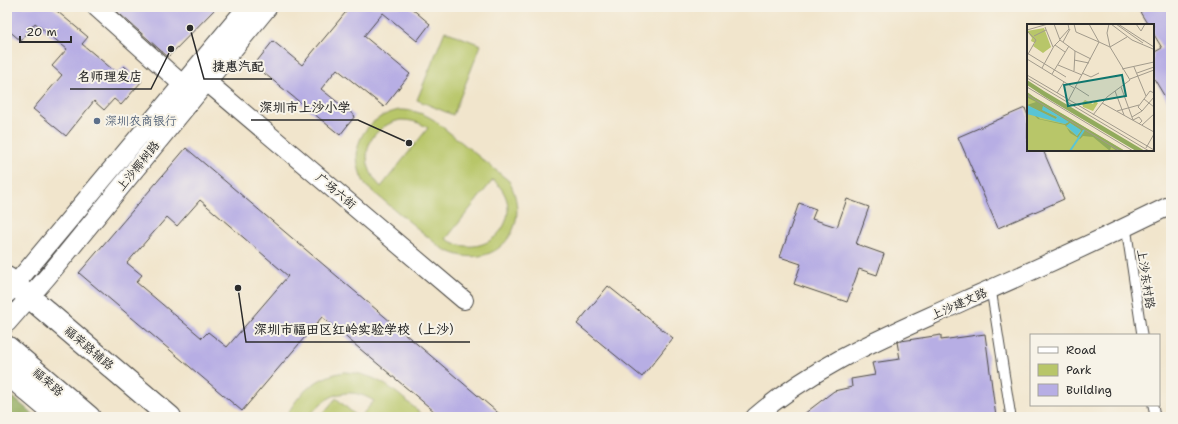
<svg xmlns="http://www.w3.org/2000/svg" width="1178" height="424" font-family="'Shantell Sans','LXGW WenKai TC',sans-serif">
	<style>
		.green { fill: #b8c669; stroke: #72784a; fill-rule: evenodd }
		.forest { fill: #92ab5d; stroke: #5e6b44 }
		.building { fill: #b7aee4; fill-rule: evenodd }
		.lines { fill: none; stroke-linecap: round; stroke-linejoin: round }
		.lane-casing { stroke: #494743; stroke-width: 11 }
		.street-casing { stroke: #494743; stroke-width: 20 }
		.secondary-casing { stroke: #494743; stroke-width: 24 }
		.lane { stroke: #fff; stroke-width: 9 }
		.street { stroke: #fff; stroke-width: 18 }
		.secondary { stroke: #fff; stroke-width: 22 }
		.service-dot { fill: #5c6f8a; stroke: #f7f3e8; stroke-width: 1.5 }
		.labels { text-anchor: middle; dominant-baseline: central; stroke-width: 4; stroke-linejoin: round; paint-order: stroke }
		.service-label { font-size: 12px; fill: #4e5e75; stroke: #f7f3e8; text-anchor: start }
		.street-label { font-size: 12px; fill: #2b2b2b; stroke: #f7f3e8 }
		.inset-river { fill: none; stroke: #59c4d4; stroke-width: 2 }
		.inset-road { fill: none; stroke: #a29b8c; stroke-width: 1 }
		.view { fill: #0f766e; fill-opacity: 0.15; stroke: #0f766e; stroke-width: 2 }
		.inset-edge { fill: none; stroke: #2b2b2b; stroke-width: 2 }
		.leader { fill: none; stroke: #2b2b2b; stroke-width: 1.5 }
		.callout-dot { fill: #2b2b2b; stroke: #f7f3e8; stroke-width: 1.5 }
		.callout-label { font-size: 13px; text-anchor: middle; font-weight: bold; fill: #2b2b2b; stroke: #f7f3e8; stroke-width: 4; stroke-linejoin: round; paint-order: stroke }
	</style>
	<rect width="100%" height="100%" fill="#f7f3e8"/>
	<filter id="ink" filterUnits="userSpaceOnUse"><feTurbulence type="fractalNoise" baseFrequency=".025" numOctaves="2"/><feDisplacementMap in="SourceGraphic" scale="8" xChannelSelector="R" yChannelSelector="G"/><feConvolveMatrix kernelMatrix="1 2 1 2 8 2 1 2 1" color-interpolation-filters="sRGB"/></filter>
	<filter id="wash" filterUnits="userSpaceOnUse"><feTurbulence type="fractalNoise" baseFrequency=".012" numOctaves="4" result="noise"/><feDisplacementMap in="SourceGraphic" scale="16" xChannelSelector="R" yChannelSelector="G"/><feGaussianBlur stdDeviation="0.9" result="paint"/><feColorMatrix in="noise" values="0 0 0 0 0 0 0 0 0 0 0 0 0 0 0 0 0 1.4 0 .05"/><feComposite in="paint" operator="in"/></filter>
	<g filter="url(#wash)">
		<rect width="100%" height="100%" fill="#f1e5cc"/>
		<path class="green" d="M445 31 481 45 453 115 417 100Z
			M399 110C413 110 423 113 434 120L509 181C536 232 489 277 440 247L366 186C346 151 361 119 399 110ZM400 120C411 120 419 122 428 128L381 187C356 161 366 128 400 120ZM493 180C531 211 490 266 446 239Z
			M344 372C380 373 399 395 425 417H360L374 401C349 385 325 394 309 417H286C299 392 316 377 344 372Z
			M336 398 354 414 351 417H320Z"/>
		<path class="forest" d="M7 392 36 417H7Z"/>
		<g id="blocks">
			<path class="building" d="M13 7H52L88 37 82 44 118 74 124 66 142 81 121 105 114 99 104 110 94 101 66 136 33 109 62 75 52 66 67 49 35 23 21 41 7 29V15Z
				M112 7H217L168 57Z
				M350 7H410L430 24 417 41 383 13 364 36 410 74 384 107 337 69 321 89 355 116 340 135 254 65 273 41 302 65Z
				M1150 7H1171V107L1153 77V53L1162 48 1153 33V25H1148L1140 12Z
				M1025 108 1028 116V150H1043L1064 199 998 228 958 137Z
				M186 148 503 417H441L322 317 242 411 79 273ZM200 200 288 276 227 347 208 332 202 338 136 282 142 275 127 263 167 217 177 226Z
				M847 199 869 207 856 244 884 254 877 275 859 269 847 302 794 284 801 264 780 257 799 203 816 209 812 219 837 227Z
				M608 286 673 338 642 377 577 324Z
				M985 334 996 417H800L834 391 852 387 851 379 875 375 872 363 900 359 897 342 901 341 941 335V340Z"/>
		</g>
	</g>
	<g filter="url(#ink)">
		<use href="#blocks" fill-opacity="0" stroke="#494743" stroke-width="1"/>
		<g class="lines">
			<defs>
				<path id="lane" d="M1126 227 1142 335
					M991 289 1011 417
					M1153 405 1155 417"/>
				<path id="street" d="M96 7 183 85
					M207 82 464 300
					M7 294 247 7
					M7 323 48 276 268 7
					M755 417C822 360 890 335 968 299 1037 269 1104 238 1171 205"/>
				<path id="secondary" d="M7 278 170 417
					M7 347 89 417
					M7 373 59 417"/>
			</defs>
			<use href="#lane" class="lane-casing"/>
			<use href="#street" class="street-casing"/>
			<use href="#secondary" class="secondary-casing"/>
			<use href="#lane" class="lane"/>
			<use href="#street" class="street"/>
			<use href="#secondary" class="secondary"/>
		</g>
	</g>
	<circle class="service-dot" cx="97" cy="121" r="4"/>
	<g class="labels">
		<g class="service-label">
			<text x="105" y="121">深圳农商银行</text>
		</g>
		<g class="street-label">
			<text transform="translate(138 166) rotate(-51)">上沙椰树路</text>
			<text transform="translate(336 191) rotate(40)">广场六街</text>
			<text transform="translate(1146 279) rotate(81)">上沙东村路</text>
			<text transform="translate(959 304) rotate(-24)">上沙建文路</text>
			<text transform="translate(89 348) rotate(40)">福荣路辅路</text>
			<text transform="translate(48 382) rotate(41)">福荣路</text>
		</g>
	</g>
	<g transform="translate(1027 24)">
		<rect width="127" height="127" fill="#f1e5cc"/>
		<path d="M17 4 24 23 16 29 6 22 8 19 4 17 5 14 0 7ZM0 68 7 73 98 127H0ZM58 76 66 80 68 77 71 79 66 87 56 83 55 79Z" fill="#b8c669"/>
		<path d="M0 56 17 67 118 127H109L18 73 0 61ZM0 68 7 73 98 127H90L84 123 83 127 66 113 56 112 53 115 43 109 38 101 11 95 7 91H0L8 90 13 95 38 100 41 98 24 87 16 86 30 93 29 96 0 81 9 78 1 74 0 75ZM43 99 54 107 50 112 39 103Z" fill="#92ab5d" fill-rule="evenodd"/>
		<path d="M0 81 29 95 30 93 15 86 16 82 42 98 38 100 0 90ZM43 99 54 106 50 112 39 102Z" fill="#59c4d4"/>
		<path class="inset-river" d="M43 127 57 106"/>
		<path class="inset-road" d="M27 0 33 16 48 27 64 35M62 0 72 18 83 23M84 0 105 16 126 25M89 0 116 19M91 0 117 17M109 0 114 7 118 0M18 3 26 23M0 6 21 0M0 7 9 16 0 32M7 12 19 6M33 15 42 5 41 0M116 16 127 23M36 18 43 5M28 21 38 28M83 23 100 13M0 29 39 53M0 35 47 64M47 36 62 39M31 41 55 51M107 43 119 72M15 44 27 22 33 16M95 45 127 38M47 47 48 27M55 49 64 53 72 49M110 49 127 43M25 50 42 22M0 51 127 126M0 54 122 127M103 55 127 46M0 63 106 127M48 63 62 72M94 63 106 96M88 67 97 91M30 69 37 58M0 71 93 127M117 75 127 83M41 77 72 18 49 8 47 0M75 79 127 108M90 87 112 81M115 87 111 83 123 67 127 69M66 91 80 73 103 56 83 23 80 9 82 0M105 93 115 87 127 73M106 96 112 93 115 97 112 100M115 101 127 90M119 124 127 110"/>
		<path class="view" d="M95 51 99 72 41 82 37 61Z"/>
		<rect width="127" height="127" class="inset-edge"/>
	</g>
	<path class="leader" d="M190 28L204 79H272M171 49L151 89H70M409 143L358 120H251M238 288L246 342H470"/>
	<g class="callout-dot">
		<circle cx="190" cy="28" r="4"/>
		<circle cx="171" cy="49" r="4"/>
		<circle cx="409" cy="143" r="4"/>
		<circle cx="238" cy="288" r="4"/>
	</g>
	<g class="callout-label">
		<text x="238" y="71">捷惠汽配</text>
		<text x="110" y="81">名师理发店</text>
		<text x="305" y="112">深圳市上沙小学</text>
		<text x="358" y="334">深圳市福田区红岭实验学校（上沙）</text>
	</g>
	<rect width="1178" height="424" fill="none" stroke="#f7f3e8" stroke-width="24"/>
	<rect x="1030" y="334" width="130" height="72" fill="#f7f3e8" stroke="#a5a39c"/>
	<rect x="1038" y="347" width="20" height="6" fill="#ffffff" stroke="#a5a39c"/>
	<text x="1066" y="354" font-size="12" fill="#2b2b2b">Road</text>
	<rect x="1038" y="364" width="20" height="12" fill="#b8c669" stroke="#a5a39c"/>
	<text x="1066" y="374" font-size="12" fill="#2b2b2b">Park</text>
	<rect x="1038" y="384" width="20" height="12" fill="#b7aee4" stroke="#a5a39c"/>
	<text x="1066" y="394" font-size="12" fill="#2b2b2b">Building</text>
	<path d="M20 36v6h51v-6" fill="none" stroke="#2b2b2b" stroke-width="2"/>
	<text x="26" y="36" font-size="12" fill="#2b2b2b" stroke="#f7f3e8" stroke-width="3" paint-order="stroke">20 m</text>
</svg>
